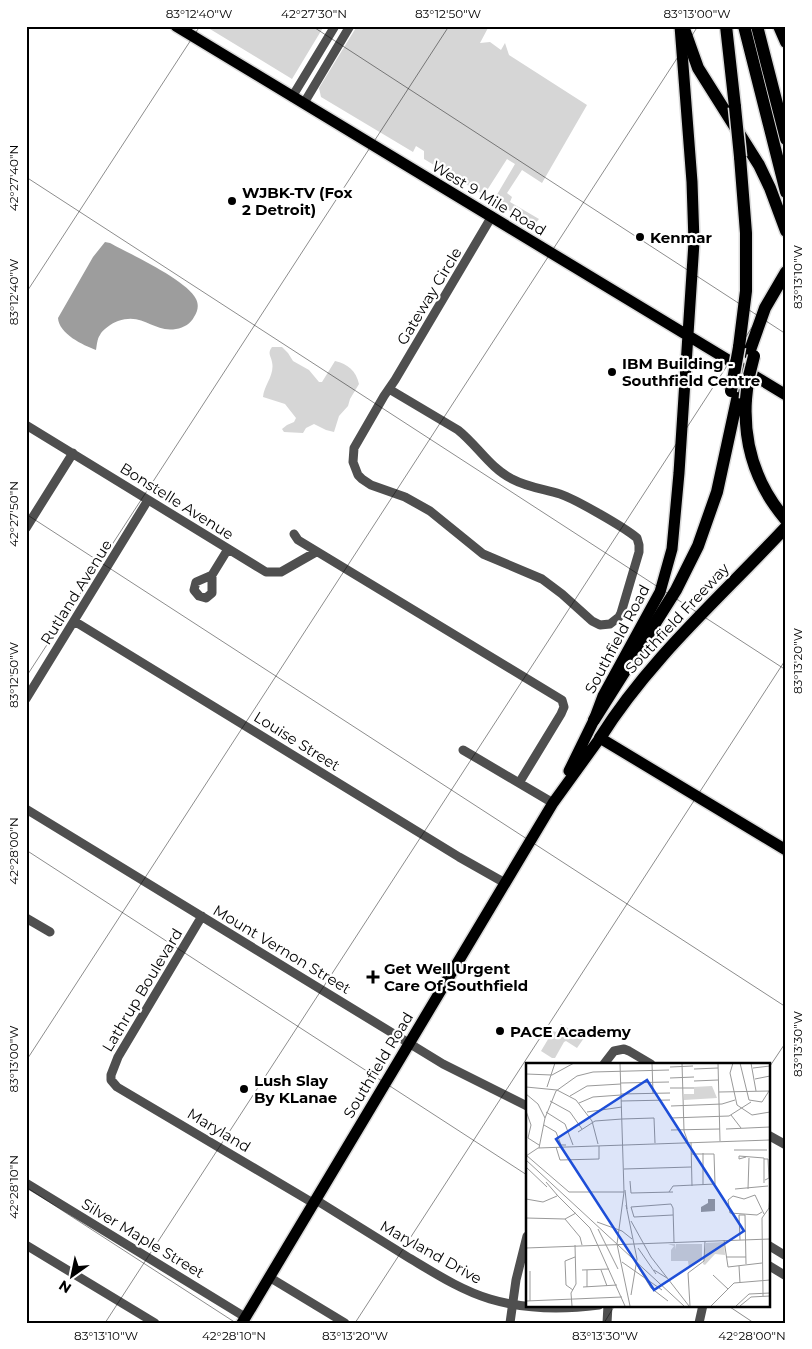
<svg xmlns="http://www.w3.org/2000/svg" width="812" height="1349" font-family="Montserrat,sans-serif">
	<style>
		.green { fill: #d6d6d6 }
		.water { fill: #9d9d9d }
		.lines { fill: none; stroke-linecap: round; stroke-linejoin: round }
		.major-casing { stroke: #dbdbdb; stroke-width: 14 }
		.highway-casing { stroke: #dbdbdb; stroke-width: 15 }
		.minor { stroke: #4f4f4f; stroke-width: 9 }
		.major { stroke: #000; stroke-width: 11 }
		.highway { stroke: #000; stroke-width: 12 }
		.highway-bridge-casing { stroke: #dbdbdb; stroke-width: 15; stroke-linecap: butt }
		.highway-bridge { stroke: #000; stroke-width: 12 }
		.ticks { fill: none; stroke: #000; stroke-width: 1; stroke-opacity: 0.45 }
		.poi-dot { fill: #000; stroke: #fff; stroke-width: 2 }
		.labels { text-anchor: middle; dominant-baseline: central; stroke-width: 4.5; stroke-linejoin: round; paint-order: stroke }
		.poi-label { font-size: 15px; font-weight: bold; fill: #000; stroke: #fff; text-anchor: start }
		.street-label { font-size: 15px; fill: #000; stroke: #fff }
		.inset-road { fill: none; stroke: #999; stroke-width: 1 }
		.view { fill: #1d4ed8; fill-opacity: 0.15; stroke: #1d4ed8; stroke-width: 2.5 }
		.inset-edge { fill: none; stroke: #000; stroke-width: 2.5 }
		.neatline { fill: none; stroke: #000; stroke-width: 2 }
		.ticks-label { font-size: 12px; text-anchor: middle; fill: #000 }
	</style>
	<rect width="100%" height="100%" fill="#fff"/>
	<path class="green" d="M205 26H324L292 79Z
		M357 26H489L480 43 490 42 501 50 505 43 509 55 587 105 542 183 522 170 507 193 512 197 510 202 539 219 534 225 495 202V198L515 164 507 159 484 195 424 159V151L416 146 413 152 321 97 319 88Z
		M272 347H282L288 353 293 361 309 370 319 382H322L335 361C348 364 356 371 359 384L350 399 348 406 339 416 334 432 326 430 314 424 306 428 303 433 284 432 282 429 287 425 294 422 296 418 285 404 263 397C264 385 275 375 272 362 271 355 267 354 272 347Z
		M561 1024 584 1038 577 1048 566 1041 564 1042 555 1058H552L541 1051 553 1031 556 1032Z"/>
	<path class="water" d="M105 242 110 243C130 254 187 280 196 299 199 305 198 311 194 317 191 323 184 328 176 329 153 333 144 312 118 321 112 323 102 330 100 335 97 339 97 345 96 350 83 345 59 334 58 318L93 257Z"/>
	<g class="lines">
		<defs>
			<path id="major" d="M176 26 786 395
				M569 771 594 720 603 696 660 592 672 549 679 473 694 242 692 182 680 26
				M242 1323 553 803 600 738 786 850"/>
			<path id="highway" d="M683 26 698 68 759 165 770 188 786 231
				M726 26 735 107
				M744 26 786 192
				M757 26 786 139
				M779 26 786 42
				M739 347 746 291V233L740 157
				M749 353 765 308 786 272
				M746 399C743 445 756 485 786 520
				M594 720 676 590 698 546 717 492 738 395
				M600 738C650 658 722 596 786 527"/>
		</defs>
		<use href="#major" class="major-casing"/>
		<use href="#highway" class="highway-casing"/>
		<path class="minor" d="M292 97 335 26
			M304 103 350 26
			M389 389 458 430C477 445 490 468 512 479 527 487 543 489 560 494 575 499 624 527 637 538L639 545V552L621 613 619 617 610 624 600 625 592 621 562 594 542 579 483 554 430 511 405 497 371 485 362 479 358 475 353 462 354 448 384 396 395 380 492 216
			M26 425 266 572H281L316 552
			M26 528 73 453
			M294 534 298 540 562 700 564 707 561 714 519 783
			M212 575V593L206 598 199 596 194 590 196 582 212 575 228 549
			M74 621 459 857 505 883
			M26 699 148 500
			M463 750 553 803
			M26 809 443 1064 527 1106
			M202 916 118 1057 111 1075V1080L117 1087 313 1203
			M26 918 50 932
			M604 1064 614 1051 624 1049 629 1051 651 1064
			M768 1135 786 1145
			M26 1183 245 1317
			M316 1200C346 1219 376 1237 406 1256 433 1272 460 1290 490 1299 527 1310 562 1310 599 1305
			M26 1245 155 1323
			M768 1245 786 1256
			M768 1265 786 1276
			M269 1277 345 1323
			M510 1323 516 1280 527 1236
			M607 1323 608 1305
			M699 1323 703 1305"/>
		<use href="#major" class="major"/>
		<use href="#highway" class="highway"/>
		<defs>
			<path id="highway-bridge" d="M735 107 740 157
				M731 391 739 347
				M746 399 748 380 754 356"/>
		</defs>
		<use href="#highway-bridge" class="highway-bridge-casing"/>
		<use href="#highway-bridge" class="highway-bridge"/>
	</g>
	<path class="ticks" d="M312 26 786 334M26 177 786 670M26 293 200 26M26 514 786 1007M26 677 449 26M26 850 527 1175M26 1061 698 26M768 1069 786 1042M26 1187 236 1323M727 1305 754 1323M105 1323 786 275M355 1323 786 659M604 1323 615 1305"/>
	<g class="poi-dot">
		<circle cx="232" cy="201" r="5"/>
		<circle cx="640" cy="237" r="5"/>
		<circle cx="612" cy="372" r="5"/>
		<path d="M370.5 969.5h5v5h5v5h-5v5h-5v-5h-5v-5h5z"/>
		<circle cx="500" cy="1031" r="5"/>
		<circle cx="244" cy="1089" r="5"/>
	</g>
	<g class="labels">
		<g class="poi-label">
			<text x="242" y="192">WJBK-TV (Fox<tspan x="242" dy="17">2 Detroit)</tspan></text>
			<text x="650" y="237">Kenmar</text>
			<text x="622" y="363">IBM Building -<tspan x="622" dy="17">Southfield Centre</tspan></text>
			<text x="384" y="968">Get Well Urgent<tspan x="384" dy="17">Care Of Southfield</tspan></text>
			<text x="510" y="1031">PACE Academy</text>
			<text x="254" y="1080">Lush Slay<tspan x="254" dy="17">By KLanae</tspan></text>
		</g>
		<g class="street-label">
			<text transform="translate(489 198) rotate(31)">West 9 Mile Road</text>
			<text transform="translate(429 296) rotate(-59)">Gateway Circle</text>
			<text transform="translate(177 501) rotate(32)">Bonstelle Avenue</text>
			<text transform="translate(76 592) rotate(-58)">Rutland Avenue</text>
			<text transform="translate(677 618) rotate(-47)">Southfield Freeway</text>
			<text transform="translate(617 639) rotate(-62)">Southfield Road</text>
			<text transform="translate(297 741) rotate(32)">Louise Street</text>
			<text transform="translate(282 949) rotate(31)">Mount Vernon Street</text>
			<text transform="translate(142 990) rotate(-59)">Lathrup Boulevard</text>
			<text transform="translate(378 1065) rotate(-59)">Southfield Road</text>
			<text transform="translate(219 1130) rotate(31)">Maryland</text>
			<text transform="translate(143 1238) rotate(31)">Silver Maple Street</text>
			<text transform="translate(431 1252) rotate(29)">Maryland Drive</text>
		</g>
	</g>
	<g transform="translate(526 1063)">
		<rect width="244" height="244" fill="#fff"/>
		<path d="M186 23 191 35 158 37V31H168V24ZM198 179 199 192 189 191 179 202 177 201 180 180ZM149 181 150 187V181H176V197L163 205 162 198H145V187L148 183 142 181Z" fill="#d6d6d6"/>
		<path d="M182 136H189V148L175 149V144L182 140Z" fill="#9d9d9d"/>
		<path class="inset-road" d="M126 0 127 30M156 0 158 68 162 79M192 0 194 78M207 0 204 10 211 42 226 52 244 49M214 0 223 37 236 39 243 28M225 0 230 28M144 4 167 3M227 5 244 3M168 6 192 5M0 11 26 12 48 0M144 15 168 14M229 16 244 13M168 18 192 17M95 20 143 19M0 24 31 27 50 37 66 58 72 81M21 24 29 0M144 25H168M193 29 244 28M0 31 12 41 19 55 13 85M95 31 144 30M44 33 61 23 95 21M24 38 44 49 56 66M95 38 144 37M53 40 67 34 95 32M145 43 196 41 209 37M0 48 5 62 2 75 13 82M20 49 39 61 47 82M61 49 96 44M205 52 215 65M19 55 30 28 51 13 67 9 143 7M145 55 203 53 225 39M96 56 128 55 129 80M18 62 30 69 35 82H40M200 66 244 64M145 67 194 66M52 69 69 58 96 56M165 79 166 123M30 84 34 97 73 96V83M208 87H241M177 90V122M0 92 43 129H98L94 0M0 93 12 85 244 77M220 94 213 96V93L238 95V120M238 96H242L243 115 239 117M0 97 158 243M0 104 21 124M98 106 165 104M104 118 105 130 147 129M20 119 32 133M209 126 242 123M222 126 223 95M99 127 101 146M98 129 91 181 104 243M143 129 147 123 189 121 188 91H165M30 131 64 165 99 243M0 136 17 139 31 133M100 142 111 196 105 232M236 149 231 152 204 150 202 137 207 133 218 136 229 132 238 151M147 152 108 154 105 144 145 141 147 145 148 179M0 155 39 156 50 150M39 156 54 174 56 182M105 158 125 194 163 243M71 159 96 168 106 176M72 166 92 206M198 177 202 204 236 200M214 177 213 152H219L220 201M0 185 244 176M112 185 130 211M200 194H220M96 199 136 227M111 202 125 225 142 238M213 203 214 220M56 207 83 206M61 207V224M75 207 81 223M128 207 141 215M4 208V238M187 212 202 226M57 224 91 222M47 227 40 222 39 198 49 194M237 233 236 155 243 145 244 129M0 238 96 234M46 243 45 230 50 221 49 182M164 243 162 210 178 198 179 178M185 243 208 220 244 217M210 243 223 231 244 230M214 243 225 234 244 233"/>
		<path class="view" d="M121 17 218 168 128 227 30 76Z"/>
		<rect width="244" height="244" class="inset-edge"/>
	</g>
	<rect width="812" height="1349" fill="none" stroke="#ffffff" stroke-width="55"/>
	<g transform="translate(72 1276) rotate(213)" stroke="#ffffff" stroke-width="4" paint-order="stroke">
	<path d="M0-4L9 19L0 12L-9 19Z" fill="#000000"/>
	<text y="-8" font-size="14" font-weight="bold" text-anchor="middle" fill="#000000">N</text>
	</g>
	<rect x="28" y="28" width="756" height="1294" class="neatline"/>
	<g class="ticks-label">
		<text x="199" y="18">83°12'40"W</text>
		<text x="314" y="18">42°27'30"N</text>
		<text x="448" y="18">83°12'50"W</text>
		<text x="697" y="18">83°13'00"W</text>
		<text transform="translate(14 178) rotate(-90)" y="4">42°27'40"N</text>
		<text transform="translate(798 277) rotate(-90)" y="4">83°13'10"W</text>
		<text transform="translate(14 292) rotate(-90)" y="4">83°12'40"W</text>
		<text transform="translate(14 514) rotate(-90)" y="4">42°27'50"N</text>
		<text transform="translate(798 661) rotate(-90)" y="4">83°13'20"W</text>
		<text transform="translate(14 675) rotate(-90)" y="4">83°12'50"W</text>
		<text transform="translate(14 851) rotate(-90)" y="4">42°28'00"N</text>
		<text transform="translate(798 1044) rotate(-90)" y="4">83°13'30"W</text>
		<text transform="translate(14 1059) rotate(-90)" y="4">83°13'00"W</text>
		<text transform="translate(14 1187) rotate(-90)" y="4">42°28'10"N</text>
		<text x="106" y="1340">83°13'10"W</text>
		<text x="234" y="1340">42°28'10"N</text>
		<text x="355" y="1340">83°13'20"W</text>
		<text x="605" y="1340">83°13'30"W</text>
		<text x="752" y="1340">42°28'00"N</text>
	</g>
</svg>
